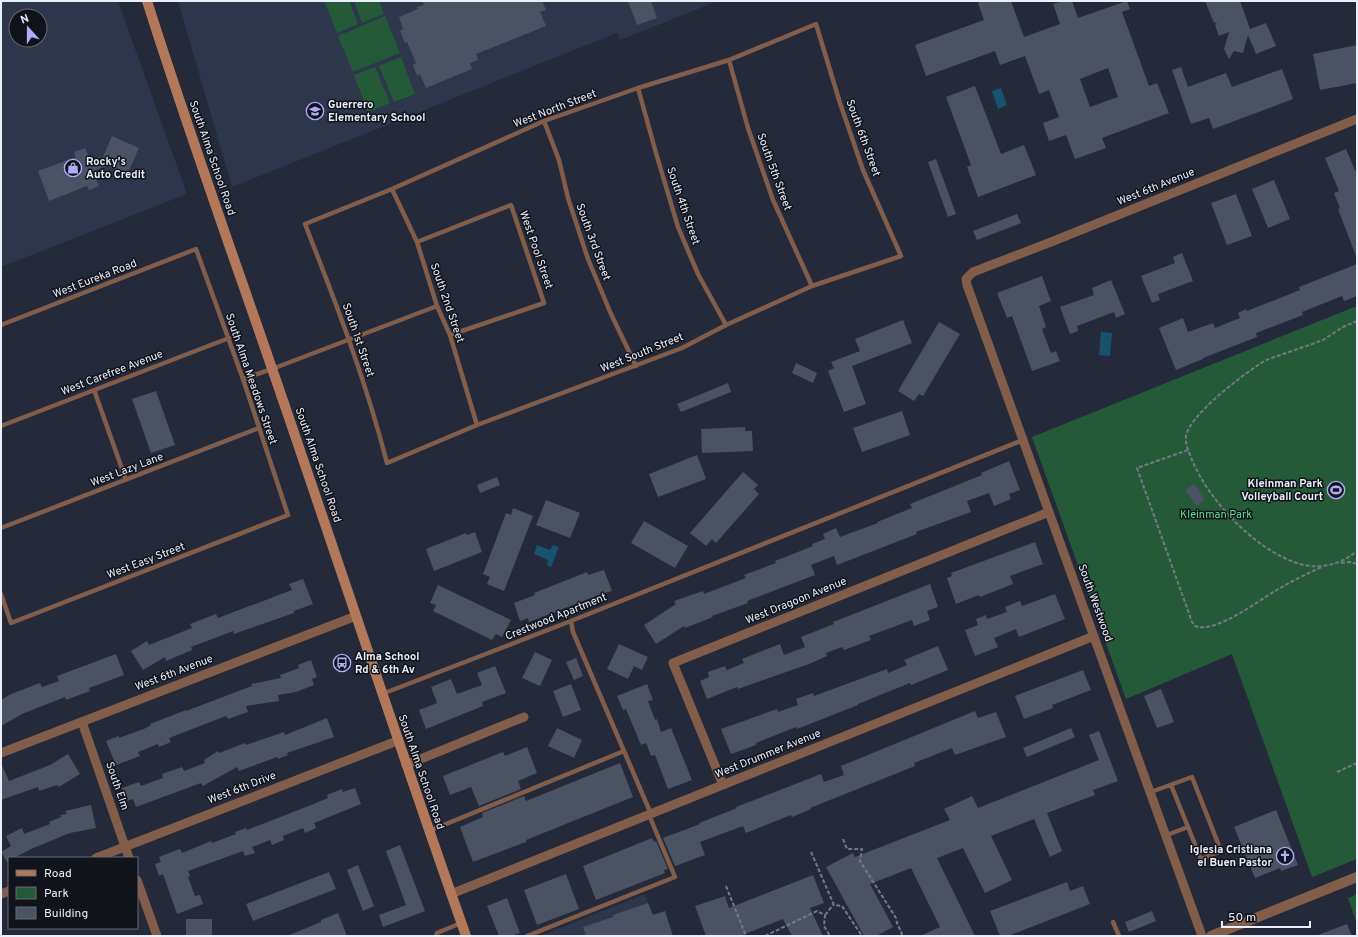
<svg xmlns="http://www.w3.org/2000/svg" width="1358" height="937" font-family="Overpass,sans-serif">
	<style>
		.built { fill: #2d364b; fill-rule: evenodd }
		.green { fill: #255a39 }
		.water { fill: #17526f }
		.building { fill: #4b5263; fill-rule: evenodd }
		.lines { fill: none; stroke-linecap: round; stroke-linejoin: round }
		.path { stroke: #747987; stroke-width: 2; stroke-dasharray: 4 2; stroke-linecap: butt }
		.service { stroke: #825d4a; stroke-width: 4.5 }
		.minor { stroke: #825d4a; stroke-width: 9 }
		.tertiary { stroke: #825d4a; stroke-width: 10 }
		.secondary { stroke: #b3785a; stroke-width: 10 }
		.labels { text-anchor: middle; dominant-baseline: central; stroke-width: 3; stroke-linejoin: round; paint-order: stroke }
		.poi-label { font-size: 11px; font-weight: bold; fill: #ebeffa; stroke: #10131a; text-anchor: start }
		.street-label { font-size: 11px; fill: #ebeffa; stroke: #10131a }
		.park-label { font-size: 11px; fill: #60dd91; stroke: #10131a }
	</style>
	<rect width="100%" height="100%" fill="#242a3a"/>
	<path class="built" d="M1 1H118L187 194 1 267ZM16 16H40V40H16Z
		M178 1H718L620 40 617 33 232 187Z
		M645 894 660 936H540Z"/>
	<path class="green" d="M324 1H349L358 24 337 33Z
		M354 1H379L384 14 362 23Z
		M385 16 400 53 353 72 338 36Z
		M401 57 415 94 394 102 379 66Z
		M375 67 390 103 368 112 354 75Z
		M1357 306V859L1312 877 1232 654 1126 699 1032 437Z
		M1357 894V924L1348 898Z"/>
	<path class="water" d="M1001 88 1007 105 998 109 992 91Z
		M1101 332 1112 333 1110 356 1099 355Z
		M537 545 550 550 553 545 559 547 551 567 547 565 548 560 534 554Z"/>
	<path class="building" d="M422 1H542L546 10 540 12 546 26 476 54 478 60 470 63 472 69 426 88 420 74 417 76 413 65 416 63 407 42 405 43 400 31 403 29 399 17 418 9 417 7 424 5Z
		M628 1H651L657 18 637 25Z
		M983 1H1011L1024 37 1060 24 1053 4 1063 1H1072L1078 18 1127 1 1130 9 1122 12 1149 86 1157 83 1169 113 1102 138 1106 148 1075 159 1066 135 1049 141 1043 123 1059 117 1049 90 1039 94 1025 56 1000 65 995 51 926 76 915 45 984 20 978 3ZM1108 68 1118 97 1090 107 1080 79Z
		M1205 1H1240L1250 29 1266 23 1276 46 1256 54 1248 35 1243 53 1234 51 1229 59 1224 49 1229 32 1219 36 1215 25 1217 22 1214 23Z
		M1357 45V83L1320 90 1313 54Z
		M1181 67 1188 87 1226 73 1232 87 1282 69 1293 99 1213 129 1209 118 1191 124 1172 70Z
		M975 86 1001 154 1024 145 1036 175 978 197 967 167 971 165 946 97Z
		M112 136 139 148 127 175 107 166 93 171 99 186 89 190 87 186 49 201 38 171 76 157 74 152 85 148 91 162 103 157Z
		M1346 149 1357 175 1356 256 1338 209 1340 208 1334 193 1339 191 1325 158Z
		M936 159 956 214 948 217 928 162Z
		M1274 180 1290 219 1268 228 1252 189Z
		M1236 194 1252 236 1227 245 1211 203Z
		M1017 214 1021 223 977 240 973 231Z
		M1182 253 1193 281 1158 294 1160 300 1152 303 1141 276 1175 263 1173 257Z
		M1357 264V296L1344 301 1342 296 1302 312 1303 315 1256 333 1257 337 1203 358V359L1176 370 1159 328 1183 318 1188 332 1213 323 1215 328 1240 318 1238 313 1246 309 1247 311 1300 290 1299 287Z
		M1042 276 1051 301 1039 306 1046 327 1042 329 1051 353 1056 351 1060 361 1032 371 1012 316 1007 318 997 293Z
		M1111 280 1125 314 1116 318 1114 312 1077 326 1078 331 1070 334 1060 307 1094 295 1092 288Z
		M903 320 912 343 852 366 866 404 844 412 828 371 834 368 831 362 860 351 855 339Z
		M939 322 960 334 923 396 919 394 914 401 898 391Z
		M796 363 817 373 813 383 792 373Z
		M728 383 731 392 681 412 677 404Z
		M156 391 175 445 151 453 132 399Z
		M902 411 910 435 862 452 853 428Z
		M745 427V431H752L753 451 702 453 701 429Z
		M697 455 706 479 658 497 649 474Z
		M1009 461 1020 490 1009 494 1011 499 994 506 989 493 967 501 971 512 916 532 917 534 837 565 834 556 811 565 815 575 747 601 748 603 712 616 713 617 685 628 684 626 656 644 644 625 676 604 674 601 703 591 704 594 746 578 744 575 776 563 775 561 813 546 812 544 825 539 823 534 836 528 840 537 878 523 877 522 912 508 910 504 982 475 981 473Z
		M743 472 758 485 754 489 759 494 716 543 712 539 706 546 690 533Z
		M497 477 500 485 480 493 477 485Z
		M1194 484 1205 499 1197 506 1185 490Z
		M546 500 580 513 570 538 536 525Z
		M513 508 533 516 504 591 487 584 490 577 483 574 506 513 511 515Z
		M644 521 688 546 675 568 631 543Z
		M475 532 482 552 434 571 426 549 466 533 467 535Z
		M1035 542 1043 564 1010 576 1013 584 980 597 979 595 956 604 947 578 952 576 951 573Z
		M604 570 612 591 601 594 529 622 528 618 520 621 514 603 535 595 534 593 587 572 588 575Z
		M303 579 313 604 294 611V613L234 634 233 631 191 647 192 650 166 661 165 657 143 670 131 651 147 641 149 645 192 628 190 624 216 614 218 618 292 590 289 584Z
		M930 584 938 607 927 611 930 620 914 626 912 620 869 636 871 640 844 650 842 647 826 653 827 656 809 664 738 689 737 687 707 699 700 681 709 677 708 672 725 666 727 670 744 663 742 659 780 644 784 655 805 647 801 637 834 624 833 622Z
		M438 585 511 620 502 637 496 634 492 640 433 611 436 605 430 603Z
		M1055 594 1065 619 1019 637 1016 629 994 638 998 647 975 656 965 630 978 625 976 619 986 615 987 619 1007 612 1005 607 1020 601 1022 606Z
		M619 644 648 657 642 670 634 666 628 679 607 669Z
		M938 646 948 670 911 685 910 683 858 704V705L797 729 796 727 756 743V745L731 754 721 729 777 709 778 712 798 705 796 699 813 693 814 696 887 669 888 673 907 665 904 660Z
		M535 652 552 660 540 686 522 678Z
		M116 654 124 675 89 688 90 691 66 700 65 697 22 714 1 726V700L11 694 40 683 42 687 59 681 57 676Z
		M576 658 583 676 574 680 566 662Z
		M311 660 317 677 312 679 314 685 296 692 278 695 279 701 246 706 248 712 228 719 226 716 169 738 171 742 159 747 158 744 138 752 140 756 116 765 106 741 119 736V738L146 728 151 725 150 724 186 710V711L252 686 251 684 281 678 280 675 299 668 298 665Z
		M495 666 506 693 482 702 483 706 426 729 419 710 437 703 431 687 451 679 457 694 482 685 477 673Z
		M1083 670 1091 690 1052 705 1053 708 1024 719 1015 696Z
		M571 684 581 710 563 717 553 691Z
		M647 684 653 700 648 701 655 720 657 719 661 732 671 728 692 780 668 789 655 755 651 756 646 743 641 745 626 709 623 710 617 696Z
		M1161 689 1174 722 1157 728 1144 696Z
		M975 711 978 718 996 712 1006 737 955 755 952 748 914 763 915 766 810 808 811 809 792 817 791 815 746 833 743 826 700 842 705 855 675 866 663 838 700 824 699 823 737 808 736 807 821 774 824 782 844 775 841 766Z
		M327 718 334 737 287 753 288 755 278 759 277 757 239 771 237 767 203 786 201 783 136 807 133 799 127 801 122 788 139 782 141 786 163 778 162 774 182 767 184 771 205 763 204 760 218 751 219 753 245 743 246 745 284 732 285 735Z
		M557 728 582 740 574 758 548 746Z
		M1071 728 1075 737 1027 757 1023 748Z
		M1099 731 1118 781 1093 790 1095 795 1047 813 1062 851 1050 857 1034 819 991 836 1012 880 985 893 963 848 937 858 975 936H920L940 927 911 868 870 884 893 927 876 936H864L826 867 853 853 855 857 950 820 944 809 972 796 978 808 1099 760 1089 735Z
		M527 747 537 773 518 781 521 789 479 806 471 787 450 795 443 776 503 752 505 756Z
		M68 754 80 774 59 787 57 785 39 791 38 787 1 800V763L9 781 50 765Z
		M620 763 633 797 526 840V842L473 862 460 827 483 817 482 813 524 796 526 801Z
		M355 788 361 804 314 823 316 828 305 833 303 828 283 836 284 840 272 845 270 840 252 847 255 853 245 856 243 851 188 871 190 876 188 877 195 896 200 895 203 904 177 914 163 874 159 876 155 864 161 862 159 857 180 849 182 853 211 841 212 843 236 834 235 832 246 828 247 830 301 809 328 798 327 795 342 789 343 792Z
		M91 805 96 828 70 833 31 849 14 858H9V861L7 862 1 852 11 846 6 836 22 828 24 834 50 824 49 822 61 817 60 815 67 814 65 811Z
		M1276 810 1298 865 1281 871 1280 868 1255 878 1234 827Z
		M652 838 654 842 656 841 668 869 664 870 665 873 596 900 583 866Z
		M400 845 425 911 383 927 379 915 406 905 386 851Z
		M358 865 374 906 363 911 347 870Z
		M329 872 336 889 253 921 246 904Z
		M566 874 579 909 537 925 524 890Z
		M813 875 824 903 810 908 823 936H792L783 919 740 936H706L695 906 725 896 729 908Z
		M1067 882 1070 891 1083 886 1090 904 1008 936H1000L990 911Z
		M507 898 520 933 511 936H499L487 906Z
		M648 903 653 915 665 911 673 936H586L583 927 613 917V915Z
		M1152 911 1156 921 1129 932 1125 922Z
		M338 913 347 936H287L321 922V920Z
		M186 919H212V936H186Z
		M1347 924 1352 936H1318V935Z"/>
	<g class="lines">
		<path class="path" d="M1357 321 1343 327 1323 340 1315 343 1266 360C1246 372 1190 414 1186 436 1185 445 1189 452 1192 460 1209 501 1256 551 1300 564 1320 570 1342 564 1357 551
			M1188 450 1137 468 1192 622 1195 626C1215 634 1258 601 1275 591 1290 582 1306 574 1322 567
			M1341 563 1350 562 1357 564
			M1337 772 1357 763
			M843 839 847 849H862L860 861 896 918 897 923 902 934 899 936
			M811 852 834 905 842 906 862 936
			M726 886 746 936
			M825 915 833 905
			M765 936 817 911 825 915 824 926 830 936"/>
		<path class="service" d="M816 24 840 103 863 170 901 256 812 286 726 325 682 348 477 425 387 463C366 381 336 303 305 224L392 189 544 121 638 88 729 60Z
			M729 60 748 128 773 200 812 286
			M638 88 656 153 678 227 698 274 726 325
			M544 121 559 160 568 198 588 259 611 314 636 366
			M392 189 417 242 437 306 450 335 477 425
			M417 242 511 205 544 303 450 335
			M1 325 196 249 243 379 288 515 11 623 1 594
			M243 379 272 369 437 306
			M94 390 126 480
			M1 426 229 338
			M1 528 259 428
			M571 621 573 632 651 814
			M382 694 571 621 1023 440
			M1171 785 1188 827
			M1151 792 1192 777 1221 851 1201 859 1188 827 1167 835
			M429 831 624 751
			M1113 922 1119 936
			M436 936 437 933 461 923
			M527 936 675 877 649 815"/>
		<path class="minor" d="M82 722 129 858
			M1 753 356 616
			M406 765 524 717
			M723 785 673 663 1049 512
			M96 858 397 741
			M137 880 157 936
			M1 894 9 891
			M451 894 1094 636
			M1202 936 967 285 966 279 973 272 1051 242 1357 119"/>
		<path class="tertiary" d="M1211 936 1357 877"/>
		<path class="secondary" d="M147 1C191 140 241 277 288 415 347 588 405 763 466 936"/>
	</g>
	<defs>
		<symbol id="school-ring" viewBox="-11 -11 22 22"><circle r="9.5" fill="#10131a" stroke="#b1adfa" stroke-width="1.5"/><path d="M0-5L7-2L0 1L-7-2ZM-4 1L0 2.5L4 1V4Q0 6-4 4Z" fill="#b1adfa"/></symbol>
		<symbol id="shop-ring" viewBox="-11 -11 22 22"><circle r="9.5" fill="#10131a" stroke="#b1adfa" stroke-width="1.5"/><path d="M-5-2.5h2.3a2.7 3.5 0 0 1 5.4 0H5L5.5 6h-11ZM-1.5-2.5h3a1.5 2.3 0 0 0-3 0Z" fill="#b1adfa"/></symbol>
		<symbol id="stadium-ring" viewBox="-11 -11 22 22"><circle r="9.5" fill="#10131a" stroke="#b1adfa" stroke-width="1.5"/><path d="M0-5a6.5 5 0 1 0 0 10a6.5 5 0 1 0 0-10ZM-3.5-1.8h7v3.6h-7Z" fill="#b1adfa"/></symbol>
		<symbol id="bus-ring" viewBox="-11 -11 22 22"><circle r="9.5" fill="#10131a" stroke="#b1adfa" stroke-width="1.5"/><path d="M-5-6H5V4H4V6H2V4H-2V6H-4V4H-5ZM-3.5-4V0h7V-4ZM-3.5 1.2v1.5H-2V1.2ZM2 1.2v1.5H3.5V1.2Z" fill="#b1adfa"/></symbol>
		<symbol id="church-ring" viewBox="-11 -11 22 22"><circle r="9.5" fill="#10131a" stroke="#b1adfa" stroke-width="1.5"/><path d="M-1.2-6h2.4v3.5h3.3v2.4h-3.3V6h-2.4V-.1h-3.3v-2.4h3.3Z" fill="#b1adfa"/></symbol>
	</defs>
	<g fill-rule="evenodd">
		<use href="#school-ring" x="305" y="101" width="20" height="20"/>
		<use href="#shop-ring" x="63" y="158" width="20" height="20"/>
		<use href="#stadium-ring" x="1326" y="480" width="20" height="20"/>
		<use href="#bus-ring" x="332" y="653" width="20" height="20"/>
		<use href="#church-ring" x="1275" y="846" width="20" height="20"/>
	</g>
	<g class="labels">
		<g class="poi-label">
			<text x="328" y="105">Guerrero<tspan x="328" dy="13">Elementary School</tspan></text>
			<text x="86" y="162">Rocky's<tspan x="86" dy="13">Auto Credit</tspan></text>
			<text x="1323" y="484" text-anchor="end">Kleinman Park<tspan x="1323" dy="13">Volleyball Court</tspan></text>
			<text x="355" y="657">Alma School<tspan x="355" dy="13">Rd &amp; 6th Av</tspan></text>
			<text x="1272" y="850" text-anchor="end">Iglesia Cristiana<tspan x="1272" dy="13">el Buen Pastor</tspan></text>
		</g>
		<g class="street-label">
			<text transform="translate(555 109) rotate(-21)">West North Street</text>
			<text transform="translate(863 138) rotate(70)">South 6th Street</text>
			<text transform="translate(212 158) rotate(71)">South Alma School Road</text>
			<text transform="translate(774 172) rotate(70)">South 5th Street</text>
			<text transform="translate(1156 187) rotate(-22)">West 6th Avenue</text>
			<text transform="translate(683 206) rotate(71)">South 4th Street</text>
			<text transform="translate(593 242) rotate(70)">South 3rd Street</text>
			<text transform="translate(536 250) rotate(71)">West Pool Street</text>
			<text transform="translate(95 279) rotate(-21)">West Eureka Road</text>
			<text transform="translate(447 303) rotate(71)">South 2nd Street</text>
			<text transform="translate(358 340) rotate(71)">South 1st Street</text>
			<text transform="translate(642 353) rotate(-22)">West South Street</text>
			<text transform="translate(112 373) rotate(-21)">West Carefree Avenue</text>
			<text transform="translate(251 379) rotate(71)">South Alma Meadows Street</text>
			<text transform="translate(318 465) rotate(71)">South Alma School Road</text>
			<text transform="translate(127 470) rotate(-21)">West Lazy Lane</text>
			<text transform="translate(146 561) rotate(-21)">West Easy Street</text>
			<text transform="translate(796 601) rotate(-22)">West Dragoon Avenue</text>
			<text transform="translate(1095 603) rotate(70)">South Westwood</text>
			<text transform="translate(556 617) rotate(-22)">Crestwood Apartment</text>
			<text transform="translate(174 673) rotate(-21)">West 6th Avenue</text>
			<text transform="translate(768 754) rotate(-22)">West Drummer Avenue</text>
			<text transform="translate(421 772) rotate(71)">South Alma School Road</text>
			<text transform="translate(117 786) rotate(71)">South Elm</text>
			<text transform="translate(242 788) rotate(-21)">West 6th Drive</text>
		</g>
		<g class="park-label">
			<text x="1216" y="515">Kleinman Park</text>
		</g>
	</g>
	<rect width="1358" height="937" fill="none" stroke="#ebeffa" stroke-width="4"/>
	<rect x="8" y="857" width="130" height="72" fill="#10131a" stroke="#686b74"/>
	<rect x="16" y="870" width="20" height="6" fill="#b3785a" stroke="#686b74"/>
	<text x="44" y="877" font-size="12" fill="#ebeffa">Road</text>
	<rect x="16" y="887" width="20" height="12" fill="#255a39" stroke="#686b74"/>
	<text x="44" y="897" font-size="12" fill="#ebeffa">Park</text>
	<rect x="16" y="907" width="20" height="12" fill="#4b5263" stroke="#686b74"/>
	<text x="44" y="917" font-size="12" fill="#ebeffa">Building</text>
	<g transform="translate(28 28) rotate(339)"><circle r="19" fill="#10131a" stroke="#686b74"/>
	<path d="M0-3L7 15L0 10L-7 15Z" fill="#b1adfa"/>
	<text y="-6" font-size="11" font-weight="bold" text-anchor="middle" fill="#ebeffa">N</text>
	</g>
	<path d="M1222 921v6h88v-6" fill="none" stroke="#ebeffa" stroke-width="2"/>
	<text x="1228" y="921" font-size="12" fill="#ebeffa" stroke="#10131a" stroke-width="3" paint-order="stroke">50 m</text>
</svg>
